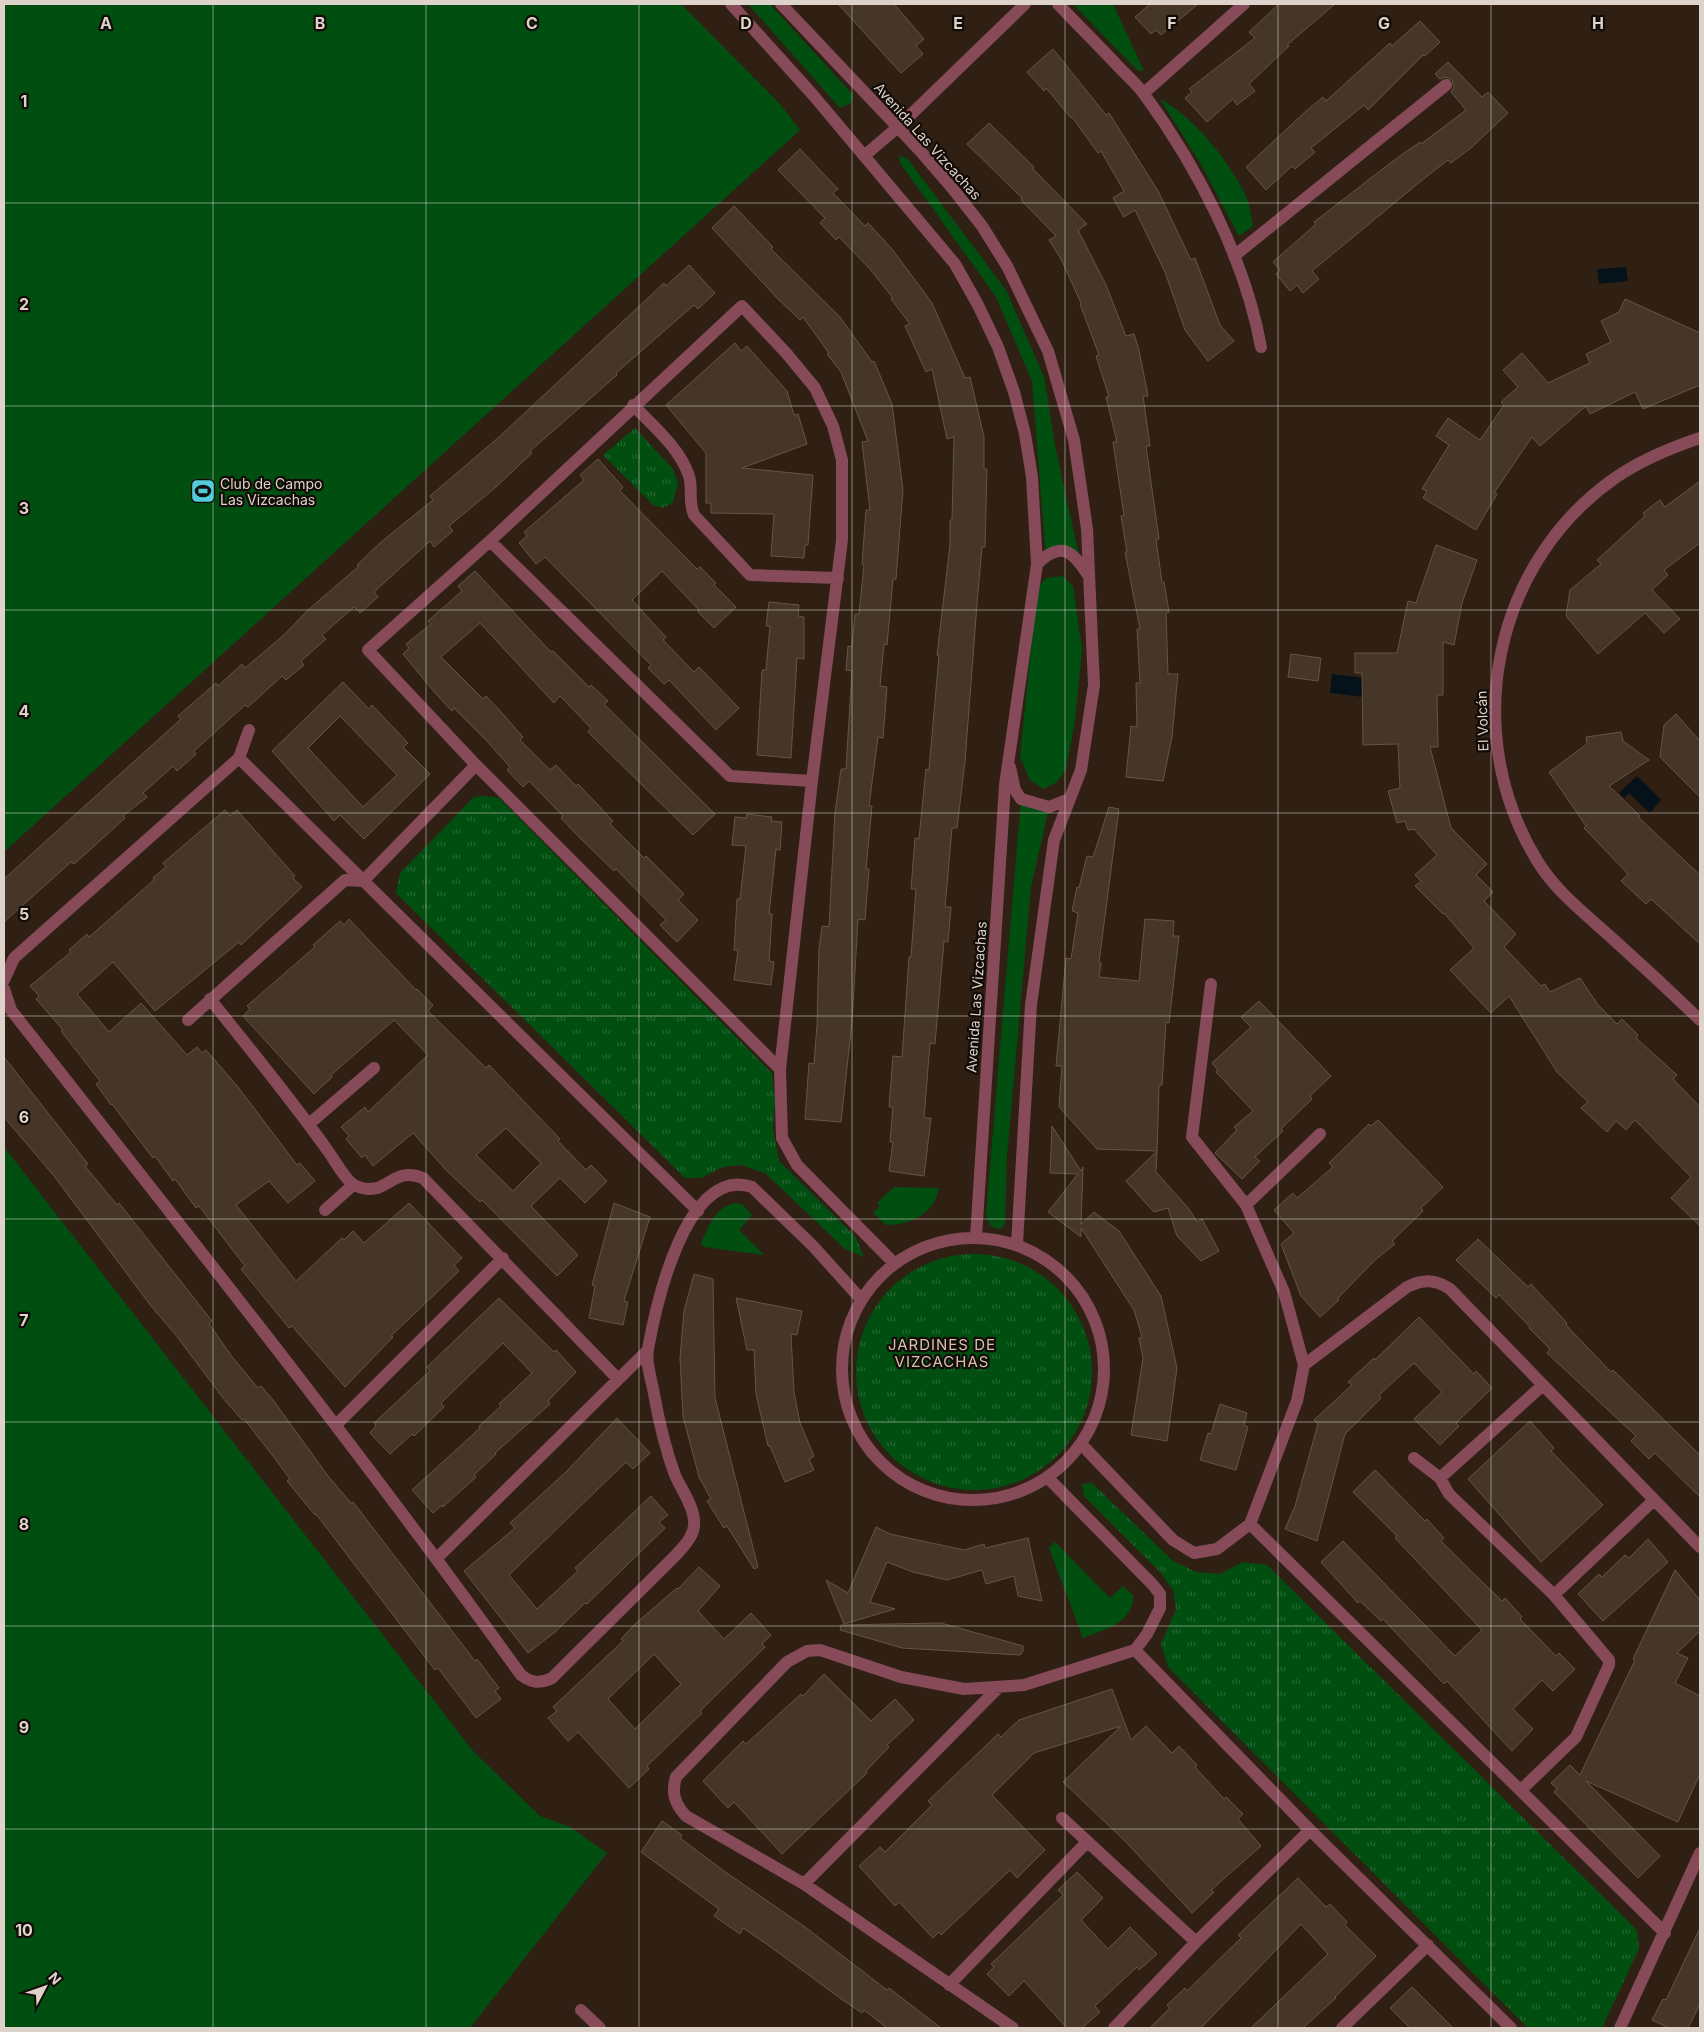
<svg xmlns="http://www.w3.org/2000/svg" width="1704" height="2032" font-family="Inter,sans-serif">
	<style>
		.grass { fill: #004f11 }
		.park { fill: url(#park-tufts) }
		.water { fill: #051219 }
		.building { fill: #463628; stroke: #665546; fill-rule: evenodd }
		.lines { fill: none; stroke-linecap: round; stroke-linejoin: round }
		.minor { stroke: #864a58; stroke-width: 12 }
		.grid { fill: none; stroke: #ddd3cb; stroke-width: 1; stroke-opacity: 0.55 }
		.labels { text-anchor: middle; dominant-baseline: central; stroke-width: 4.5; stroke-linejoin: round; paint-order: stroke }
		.street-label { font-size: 14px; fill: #ddd3cb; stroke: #120b06 }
		.poi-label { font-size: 14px; fill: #ddd3cb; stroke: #120b06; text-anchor: start }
		.neighbourhood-label { font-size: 15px; letter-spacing: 1px; fill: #d5c1b1; stroke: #120b06 }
		.grid-label { font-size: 16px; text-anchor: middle; font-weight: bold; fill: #ddd3cb; stroke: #120b06; stroke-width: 4.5; stroke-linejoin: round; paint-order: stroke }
	</style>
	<defs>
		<pattern id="park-tufts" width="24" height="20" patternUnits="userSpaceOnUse" patternTransform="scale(1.25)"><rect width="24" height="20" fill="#004f11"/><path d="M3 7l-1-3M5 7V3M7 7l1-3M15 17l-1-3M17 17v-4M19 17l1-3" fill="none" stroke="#256732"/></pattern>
	</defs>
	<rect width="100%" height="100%" fill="#2f2013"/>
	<path class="grass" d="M4 4H681L780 104 800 130 4 852Z
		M748 4H770L853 95 851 103 840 108Z
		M1073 4H1113L1144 71 1137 70Z
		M1160 99C1193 116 1230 162 1246 196 1250 205 1251 216 1253 226L1239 236 1202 166Z
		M899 156 907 158 1006 290 1044 377 1056 450 1079 556 1062 551 1046 559 1032 381 996 297 900 163Z
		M1063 576 1073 586 1082 649 1075 721 1066 769 1057 782 1043 789 1030 780 1020 757 1037 589 1046 578Z
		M1021 799 1049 808 1031 887 1007 1156 1005 1224 1000 1229C990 1228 988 1223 986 1214Z
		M4 1147 473 1751 540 1816 570 1827 607 1853 470 2028H4Z
		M894 1187 939 1188C935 1214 910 1225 886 1225L873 1213 880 1206 877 1203Z
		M736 1203 743 1205 752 1215 739 1230 764 1255 704 1247 701 1243C710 1225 715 1206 736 1203Z
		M1055 1542 1110 1598 1123 1586 1133 1595C1135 1622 1104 1630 1083 1638L1049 1548Z"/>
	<path class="park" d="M635 428 673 469 678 483 673 502 663 508 653 505 603 455Z
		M483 796 499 798 772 1073 775 1102 773 1128 779 1161 855 1236 864 1257 845 1249 765 1173 741 1165 723 1167 701 1178H685L396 893 400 873 474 797Z
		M856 1372a118 118 0 1 1 236 0a118 118 0 1 1-236 0Z
		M1092 1483 1173 1561 1196 1572 1220 1574 1243 1562 1267 1565 1637 1930 1639 1949 1602 2028H1528L1168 1667 1161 1644 1176 1609 1173 1590 1160 1572 1084 1496 1082 1484Z"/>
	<path class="water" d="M1626 267 1628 281 1599 284 1597 269Z
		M1332 674 1365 678 1363 697 1330 693Z
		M1637 776 1661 800 1650 813 1629 793 1624 798 1619 793Z"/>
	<path class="building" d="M838 4H894L924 39 916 46 923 54 901 73Z
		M1150 4H1198L1161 35 1156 30 1151 34 1135 17Z
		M1279 4H1335L1287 45 1289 46 1249 84 1255 91 1237 105 1233 99 1207 122 1185 98 1192 92 1189 89 1255 38 1249 32Z
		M1420 21 1440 42 1425 56 1423 55 1368 110 1364 105 1311 148 1315 152 1295 169 1292 166 1266 190 1246 167 1305 112 1323 97 1326 101 1390 43 1392 46Z
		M1053 49 1106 115 1109 113 1158 191 1191 260 1195 258 1220 325 1234 341 1208 361 1185 330 1165 272 1135 210 1124 217 1113 198 1124 191 1101 151 1098 153 1072 117 1071 118 1046 88 1044 91 1027 72Z
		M1448 62 1482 97 1488 92 1508 113 1472 147 1451 163 1448 160 1421 181 1312 271 1319 279 1303 293 1297 285 1290 291 1276 274 1280 270 1273 262 1316 224 1314 222 1393 161 1420 142 1421 144 1466 110 1451 92 1454 87 1452 80 1445 77 1440 79 1435 74Z
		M989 123 1034 167 1033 169 1087 224 1078 230 1106 285 1126 336 1134 334 1139 350 1148 396H1143L1150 446H1146L1159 539 1156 540 1162 582H1164L1169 612 1166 613 1168 674H1178L1172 737 1163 781 1126 777 1131 726 1137 727 1136 683H1140L1137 629H1140L1125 552H1127L1121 516 1124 515 1113 442H1117L1106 397H1109L1096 356 1099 355 1080 304 1081 303 1061 259 1049 240 1056 236 1021 200 1022 198 967 144Z
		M800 149 838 189 833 193 865 226 868 223 892 249 932 303 965 378 970 377 984 437V469H987L985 547H982L978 591 965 761 957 828H952L945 907H951L948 942 944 941 935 1044 930 1043 924 1118H931L924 1176 889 1171 893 1142H890L893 1107H889L893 1056 902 1057 909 957H911L916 889H911L915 838 919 839 926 769 929 770 939 655H937L950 545V520H952L954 437 947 439 932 369 926 372 905 326 910 324 891 299 893 298 870 269 839 237 836 240 820 223 825 218 778 170Z
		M734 206 773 247 771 249 840 317 872 362 874 361 892 404 903 490 896 579H893L887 645 884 644 880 686 887 687 883 738 878 737 869 806H872L866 869H869L865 920 858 919 852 1022 841 1122 805 1119 809 1063 814 1064 817 1025 819 950 822 926 829 927 835 813 841 769H846L852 671 846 670 848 646 852 647 855 614H859L864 565 862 564 866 510H870L862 442 868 441 841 372 827 354 829 353 803 317 800 320 777 298 712 228Z
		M689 265 715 293 698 309 694 305 639 353 616 373 617 375 530 451 532 453 496 487 449 526 453 531 434 547 430 541 374 592 378 597 360 613 354 607 322 635 326 639 301 661 304 665 286 680 282 676 248 707 245 705 194 751 196 754 177 771 173 766 143 793 147 797 123 816 125 818 92 848 74 864 71 862 4 922V879L181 719 178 716 216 683 218 686 242 664 245 668 285 634 308 610 359 566 357 565 381 542 433 500 430 496 499 437 664 283 666 286Z
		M1625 299 1700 333V385L1643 409 1635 392 1590 414 1586 406 1540 446 1532 437 1494 493 1497 494 1476 530 1423 498 1427 491 1422 489 1449 445 1436 436 1448 418 1480 440 1504 405 1501 402 1518 387 1503 370 1522 353 1548 383 1590 363 1586 354 1611 342 1601 321 1619 312Z
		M735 343 741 351 747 346 787 391 794 415 798 414 807 444 742 468 813 475 808 545H805L804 558 771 556 774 514 711 513V503H706V453L666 405Z
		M598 459 623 487 620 491 697 569 700 567 716 583 714 585 736 607 714 628 698 612 699 610 662 571 632 600 666 637 663 640 694 672 699 667 739 708 716 730 669 680 664 684 648 668 651 665 545 557 536 564 519 543 527 536 524 532 584 480 580 475Z
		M1700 481V543L1664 570 1668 575 1652 590 1680 619 1664 633 1645 613 1598 654 1566 616 1570 590 1601 564 1597 560 1645 516 1643 513 1660 500 1665 507Z
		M1436 545 1477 560 1462 603 1454 645 1443 642V695H1437L1438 747H1430L1451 828 1487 864 1476 875 1493 892 1484 901 1516 934 1504 947 1541 986 1545 984 1550 992 1580 978 1598 1005 1617 1024 1622 1019 1638 1035 1636 1038 1677 1075 1673 1079 1700 1107V1226L1671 1198 1691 1177 1635 1120 1626 1130 1616 1121 1607 1132 1581 1108 1588 1102 1557 1072 1509 996 1491 1013 1450 970 1474 948 1444 913 1443 914 1415 886 1421 881 1415 875 1437 855 1414 829 1408 830 1405 821 1397 823 1388 791 1400 788 1398 744 1363 745 1362 673H1355V653H1397L1408 601 1416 603Z
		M475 571 551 652 553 651 589 687 591 685 608 701 604 704 715 814 693 835 588 732 591 728 560 696 554 703 480 623 441 657 483 699 486 696 502 713 523 737 520 740 550 770 556 765 576 786 578 784 613 821 610 824 644 858 646 856 684 894 678 900 698 920 677 942 660 925 666 920 616 869 614 871 579 837 561 818 563 816 529 781 523 787 507 770 510 767 486 740 454 708 452 711 436 694 403 654 409 648 406 644 431 624 428 621 462 591 458 586Z
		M769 602 799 605 798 616 804 617V659L797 658 791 758 757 755 762 670H766L770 626H766Z
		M1291 654 1321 658 1318 681 1288 677Z
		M343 682 369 709 372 705 408 743 403 747 430 774 364 839 340 815 334 821 272 751ZM340 716 397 775 363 807 308 748Z
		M1676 714 1700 741V797L1660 757 1664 725Z
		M1621 732 1623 741 1649 760 1609 786 1640 816 1638 817 1700 875V944L1651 899 1646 904 1621 881 1628 874 1584 828 1586 826 1549 772 1587 744 1586 737Z
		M1109 807 1119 809 1099 962 1101 963 1099 977 1139 981 1145 919 1174 921 1173 936H1179L1169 1023 1166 1022 1162 1085H1159L1157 1151 1097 1149 1059 1107 1062 1066H1056L1066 958 1071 959 1078 913 1072 911 1077 887 1079 888 1087 856 1093 857Z
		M225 810 230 816 237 810 295 876 293 878 302 887 241 945 239 942 155 1011 113 962 77 994 109 1032 141 1003 187 1055 197 1047 202 1053 206 1050 238 1087 297 1165 300 1163 315 1181 288 1203 269 1181 236 1205 296 1281 342 1238 344 1240 353 1231 364 1243 409 1203 462 1258 454 1265 459 1271 391 1336 393 1337 345 1387 292 1326 289 1328 241 1269 245 1266 199 1206 196 1208 175 1179 173 1181 155 1156 153 1158 112 1104 111 1105 96 1084 100 1081 61 1031 63 1030 36 999 39 996 30 986 71 952 69 950 87 934 89 937 154 880 153 878 166 867 163 863Z
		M747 814 772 817 771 821 782 822 780 850 776 849 769 914H772L769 961 774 962 771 985 734 980 738 950H734L737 899H740L746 846 732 845 735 817 746 818Z
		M349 919 416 990 417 989 433 1005 428 1011 486 1068 489 1065 560 1139 558 1141 586 1170 591 1165 607 1181 585 1203 560 1178 531 1206 578 1255 557 1276 482 1200 480 1202 447 1171 413 1133 373 1166 365 1155 362 1158 346 1139 349 1136 341 1127 365 1107 368 1112 428 1055 394 1020 331 1075 332 1077 314 1094 243 1016 250 1009 247 1006 315 947 313 945 340 921 344 925ZM506 1128 541 1163 513 1191 476 1155Z
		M1259 1001 1331 1076 1310 1096 1312 1099 1281 1129 1283 1131 1255 1157 1260 1161 1242 1179 1215 1153 1237 1130 1234 1127 1253 1111 1216 1072 1218 1070 1212 1063 1251 1027 1241 1017Z
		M4 1057 88 1164 85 1166 117 1205 119 1203 212 1321 209 1324 233 1358 258 1388 261 1386 273 1400 328 1476 351 1503 353 1502 475 1661 477 1659 499 1688 495 1691 501 1699 476 1718 438 1668 435 1670 316 1514 315 1515 287 1481 290 1479 273 1456 244 1419 242 1420 223 1398 175 1334 151 1306 54 1176 4 1117Z
		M1378 1120 1443 1187 1421 1208 1423 1211 1392 1241 1395 1244 1375 1260 1338 1298 1339 1300 1320 1317 1301 1296 1281 1244 1294 1233 1274 1210 1293 1193 1297 1198 1333 1167 1329 1163 1369 1124 1371 1126Z
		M1052 1126 1081 1171 1083 1167 1081 1224 1094 1212 1119 1231 1161 1296 1177 1368 1167 1441 1131 1435 1143 1358 1139 1338 1142 1337 1134 1310 1081 1228V1237L1048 1212 1078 1174 1050 1173Z
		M1157 1151 1156 1172 1189 1209 1197 1222 1202 1219 1219 1251 1201 1261 1177 1236 1168 1208 1154 1212 1126 1181Z
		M614 1203 650 1217 624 1301 628 1302 623 1325 589 1318 595 1286 592 1285Z
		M1478 1239 1528 1287 1531 1284 1567 1323 1566 1325 1611 1372 1613 1370 1700 1455V1497L1655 1453 1649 1459 1631 1441 1636 1436 1547 1353 1550 1349 1529 1328 1530 1327 1499 1295 1496 1298 1456 1260Z
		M694 1274 713 1279 715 1398 758 1567 754 1569 727 1526 724 1528 707 1501 711 1499 699 1477 683 1416 680 1358 684 1311Z
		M499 1298 554 1352 556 1350 576 1372 548 1401 550 1404 495 1453 496 1454 474 1475 476 1477 443 1507 442 1505 433 1513 412 1490 480 1428 479 1426 501 1406 499 1404 532 1373 503 1343 441 1403 444 1407 414 1436 412 1434 390 1454 370 1433 376 1426 374 1423 430 1371 427 1367Z
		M736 1298 802 1311 797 1335 791 1334 794 1392 800 1423 814 1456 809 1459 814 1470 785 1482 770 1446H768L756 1394 754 1350H747Z
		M1419 1317 1474 1374 1476 1371 1492 1388 1456 1423 1459 1426 1440 1445 1414 1419 1442 1392 1414 1363 1379 1395 1381 1398 1345 1434 1317 1541 1285 1529 1295 1506 1318 1424 1314 1420 1352 1385 1348 1382 1374 1358 1375 1360Z
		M1220 1404 1247 1413 1244 1425 1248 1427 1236 1470 1200 1460 1208 1433 1211 1434Z
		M617 1418 650 1453 633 1469 626 1462 509 1575 537 1609 578 1571 575 1568 651 1496 668 1515 659 1522 665 1528 587 1604 585 1603 555 1632 528 1653 464 1571 515 1528 510 1523 566 1472Z
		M1530 1421 1554 1448 1551 1451 1603 1505 1541 1562 1468 1479Z
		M1375 1470 1425 1521 1427 1519 1444 1538 1441 1541 1471 1571 1502 1601 1505 1598 1522 1617 1520 1619 1556 1656 1559 1653 1575 1669 1553 1691 1542 1680 1513 1709 1533 1729 1512 1751 1447 1681 1444 1684 1383 1619 1381 1621 1360 1601 1358 1603 1321 1562 1343 1541 1455 1656 1482 1630 1395 1538 1397 1536 1353 1492Z
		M876 1527 890 1534 964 1550 984 1544 985 1548 1028 1538 1042 1601 1018 1596 1014 1576 986 1584 982 1570 947 1580 913 1572 887 1562 870 1602 895 1609 844 1624 826 1580 848 1593Z
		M1648 1539 1668 1562 1603 1621 1578 1594 1599 1574 1602 1577 1625 1555 1629 1558Z
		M699 1567 720 1586 698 1611 724 1639 751 1613 771 1635 762 1644 765 1647 700 1711 702 1713 647 1766 649 1769 629 1788 578 1732 568 1741 548 1718 557 1711 553 1707 623 1641 621 1639 635 1624 677 1588 678 1589ZM654 1654 681 1684 635 1729 608 1699Z
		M1675 1570 1700 1600V1631L1677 1653 1688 1658 1675 1683 1700 1696V1774L1678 1822 1586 1781 1660 1856 1638 1878 1554 1792 1557 1789 1551 1783 1570 1765 1580 1775 1635 1660 1633 1659Z
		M941 1623 1023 1646V1651L1020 1655 902 1648 840 1630 841 1625Z
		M824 1674 871 1721 895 1699 914 1720 887 1745 889 1747 866 1771 867 1773 782 1854 734 1802 728 1808 703 1781 743 1741 746 1744 801 1694 803 1696Z
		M1112 1689 1131 1740 1146 1726 1172 1753 1179 1746 1197 1765 1195 1767 1224 1799 1226 1797 1243 1814 1238 1819 1261 1846 1211 1890 1214 1892 1192 1913 1125 1841 1063 1782 1121 1726 1034 1753 992 1795 1045 1850 1017 1878 1010 1870 941 1935 939 1932 933 1938 899 1902 895 1906 859 1866 880 1847 885 1852 932 1805 928 1801 998 1734 1001 1737 1019 1720Z
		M662 1821 682 1835 680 1838 724 1871 805 1927 887 1990 889 1988 941 2028H887L864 2010 862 2013 840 1998 768 1945 743 1928 740 1934 714 1916 719 1909 641 1852Z
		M1077 1872 1103 1898 1081 1920 1108 1949 1130 1927 1157 1954 1139 1970 1137 1967 1095 2006 1100 2012 1082 2028H1067L1024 1981 1009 1996 987 1974 994 1967 991 1964 1063 1895 1058 1890Z
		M1298 1878 1326 1907 1330 1904 1347 1922 1345 1925 1376 1956 1335 1997 1336 1998 1303 2028H1251L1328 1954 1301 1924 1201 2028H1150L1170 2008 1167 2005 1185 1988 1187 1991 1241 1938 1238 1935Z
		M1700 1928V2004L1688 2028H1669L1652 2020 1663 1999 1666 2000Z
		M1412 1987 1453 2028H1410L1390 2008Z"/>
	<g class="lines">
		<path class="minor" d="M731 4 813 95 955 264 978 305 998 347 1014 392 1025 434 1032 477 1037 564 1005 785 976 1237
			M781 4 922 153 953 189 982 226 1007 266 1048 351 1074 440 1087 529 1094 685 1081 770 1054 840 1031 1005 1017 1244
			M1058 4C1077 24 1097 44 1116 64 1125 74 1136 83 1144 94 1197 166 1245 259 1261 347
			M1144 93 1244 4
			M864 156 898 127 1025 4
			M1234 256 1446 85
			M633 405C653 426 680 448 689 476 693 489 688 501 694 515L750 575 838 578
			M1700 438C1670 448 1641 460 1615 478 1492 564 1459 735 1538 862 1557 893 1587 915 1614 940 1643 966 1672 993 1700 1020
			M490 541 730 776 812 781
			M1037 564C1061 541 1072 550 1088 575
			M249 730 239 758 698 1211
			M1010 767 1015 790 1021 799 1049 807 1069 799
			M4 980 14 958 239 758
			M4 989 11 1010C184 1230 358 1448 521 1675 532 1683 539 1684 552 1678L675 1556C684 1546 696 1535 694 1520 693 1505 681 1489 675 1475 665 1448 659 1422 654 1394 652 1381 645 1362 648 1349 656 1305 686 1165 752 1187L813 1246 859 1297
			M210 999C250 1049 291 1099 328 1151 334 1159 347 1183 356 1186 388 1199 390 1165 423 1178L618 1379
			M188 1020 345 880 363 881 476 765
			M780 1069 476 765 368 650 490 541 742 306 787 354 815 388 833 426 842 460V540L812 781 780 1069 782 1138 797 1165 894 1263
			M309 1124 374 1068
			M1246 1205 1320 1134
			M325 1210 353 1185
			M842 1369a131 131 0 1 1 262 0a131 131 0 1 1-262 0Z
			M1304 1365 1407 1287C1423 1279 1435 1279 1450 1289L1700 1547
			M337 1424 503 1258
			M1082 1445 1173 1540 1194 1553 1217 1549 1250 1524 1297 1401 1304 1365 1284 1292 1246 1205 1192 1137 1211 984
			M1414 1458 1440 1478 1449 1494 1554 1595 1609 1660V1665L1576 1737 1521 1790
			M1440 1478 1543 1385
			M1250 1524 1665 1933
			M437 1558 647 1351
			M1554 1595 1654 1500
			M1135 1650 1310 1830 1511 2028
			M1062 1818 1196 1942 1310 1830
			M804 1884 999 1687
			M949 1985 1087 1842
			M581 2010 600 2028
			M1013 2028 804 1884 686 1816C675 1804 671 1793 676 1777L787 1662 807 1651 820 1650 901 1677 964 1689 1024 1685 1135 1650 1147 1634 1160 1608V1594L1153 1585 1049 1479
			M1114 2028 1196 1942
			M1342 2028 1428 1945
			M1620 2028 1700 1853"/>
	</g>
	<path class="grid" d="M213 4V2028M426 4V2028M639 4V2028M852 4V2028M1065 4V2028M1278 4V2028M1491 4V2028M4 203H1700M4 406H1700M4 610H1700M4 813H1700M4 1016H1700M4 1219H1700M4 1422H1700M4 1626H1700M4 1829H1700"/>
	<defs>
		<symbol id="stadium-square" viewBox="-11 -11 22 22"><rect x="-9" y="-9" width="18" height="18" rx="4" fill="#53cbdb" stroke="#120b06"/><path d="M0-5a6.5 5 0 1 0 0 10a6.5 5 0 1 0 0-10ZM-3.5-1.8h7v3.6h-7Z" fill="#111"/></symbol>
	</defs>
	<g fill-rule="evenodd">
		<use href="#stadium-square" x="189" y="477" width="28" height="28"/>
	</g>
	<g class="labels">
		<g class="street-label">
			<text transform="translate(928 141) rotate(48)">Avenida Las Vizcachas</text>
			<text transform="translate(1482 721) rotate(-92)">El Volcán</text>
			<text transform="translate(976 997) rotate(-86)">Avenida Las Vizcachas</text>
		</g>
		<g class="poi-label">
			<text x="220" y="483">Club de Campo<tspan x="220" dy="16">Las Vizcachas</tspan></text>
		</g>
		<g class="neighbourhood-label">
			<text x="942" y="1344">JARDINES DE<tspan x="942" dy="17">VIZCACHAS</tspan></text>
		</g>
	</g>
	<g class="grid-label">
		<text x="106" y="29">A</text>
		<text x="320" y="29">B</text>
		<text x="532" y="29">C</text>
		<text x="746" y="29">D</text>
		<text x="958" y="29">E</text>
		<text x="1172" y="29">F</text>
		<text x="1384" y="29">G</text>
		<text x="1598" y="29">H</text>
		<text x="24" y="107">1</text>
		<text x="24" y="310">2</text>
		<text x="24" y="514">3</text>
		<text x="24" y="717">4</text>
		<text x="24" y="920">5</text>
		<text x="24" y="1123">6</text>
		<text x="24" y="1326">7</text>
		<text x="24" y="1530">8</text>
		<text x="24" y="1733">9</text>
		<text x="24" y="1936">10</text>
	</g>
	<rect width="1704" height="2032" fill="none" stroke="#ddd3cb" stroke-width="10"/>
	<g transform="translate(45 1987) rotate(49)" stroke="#120b06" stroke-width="4" paint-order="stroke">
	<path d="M0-4L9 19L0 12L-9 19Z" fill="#ddd3cb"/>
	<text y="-8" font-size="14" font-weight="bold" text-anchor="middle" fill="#ddd3cb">N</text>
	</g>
</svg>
